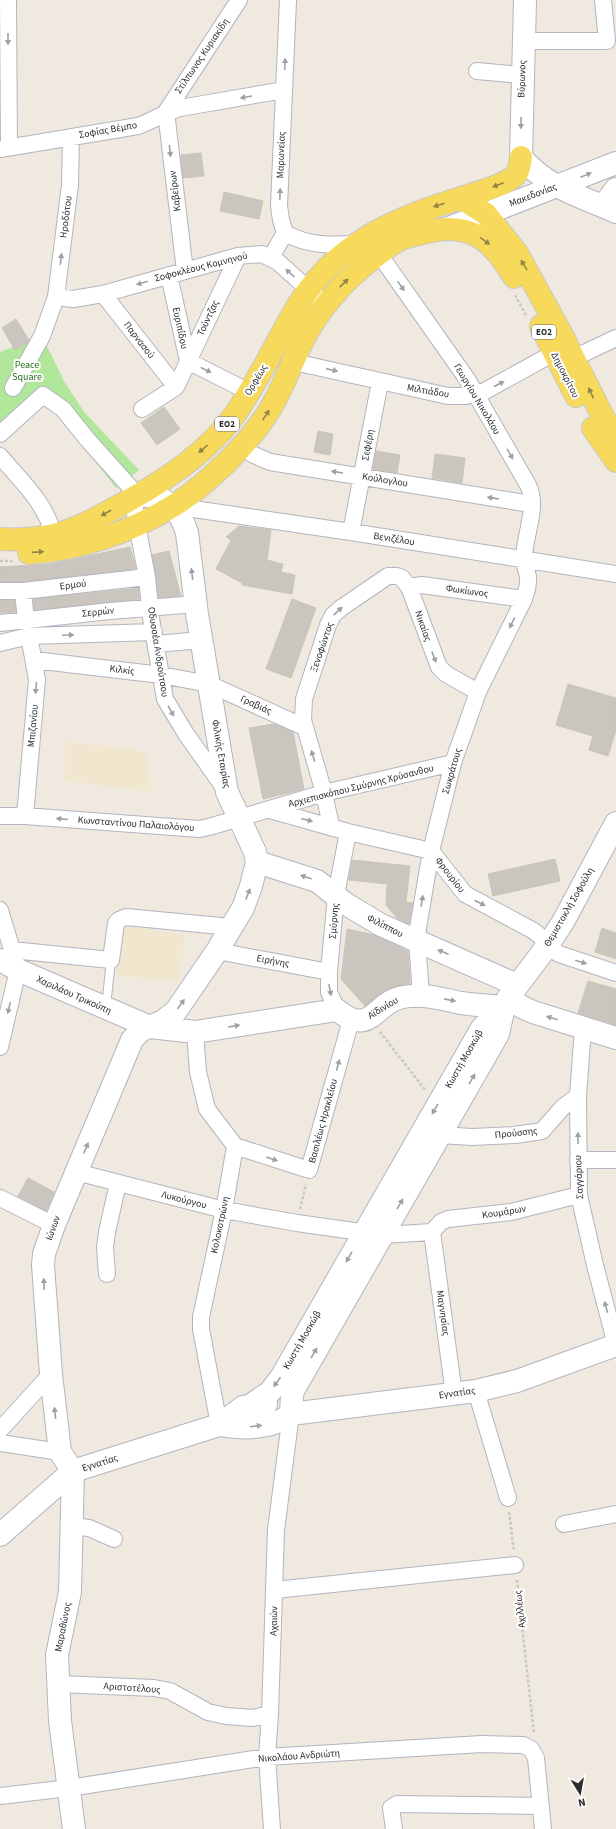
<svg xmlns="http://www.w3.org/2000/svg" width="616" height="1829" font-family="'Source Sans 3',sans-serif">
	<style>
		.education { fill: #f0e7ce }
		.green { fill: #b0e79a }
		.building { fill: #cac5be; stroke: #cac5b8 }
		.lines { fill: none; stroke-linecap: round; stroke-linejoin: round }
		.lane-casing { stroke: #b3b4c1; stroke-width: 10 }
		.street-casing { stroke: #b3b4c1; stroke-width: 18 }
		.secondary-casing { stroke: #b3b4c1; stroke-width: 24 }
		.primary-casing { stroke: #c8c8c8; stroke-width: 24 }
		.path { stroke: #c8c8c8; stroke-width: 2.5; stroke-dasharray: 3 2; stroke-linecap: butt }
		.lane { stroke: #fff; stroke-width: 8 }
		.street { stroke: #fff; stroke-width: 16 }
		.secondary { stroke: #fff; stroke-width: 22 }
		.primary { stroke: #f7da5c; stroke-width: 22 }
		.oneway { fill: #a0a0a0 }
		.oneway2 { fill: #928444 }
		.labels { text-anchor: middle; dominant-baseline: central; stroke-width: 4; stroke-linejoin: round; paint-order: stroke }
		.shield { fill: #fff; stroke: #6c6c6c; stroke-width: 1 }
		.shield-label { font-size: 9px; font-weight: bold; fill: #2d2d2d }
		.street-label { font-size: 10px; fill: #2d2d2d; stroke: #fff }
		.park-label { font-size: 10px; fill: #266f18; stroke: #fff }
	</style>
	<rect width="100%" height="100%" fill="#efe9df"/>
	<path class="education" d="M65 742 129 748 146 754 152 792 65 781Z
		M118 925 185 935 179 982 117 975Z"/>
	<path class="green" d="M42 336 64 381 84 412 139 470 116 488 43 395 0 427V352Z"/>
	<path class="building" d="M201 153 204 176 183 178 181 155Z
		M224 192 263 201 259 219 220 211Z
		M16 319 29 340 27 343 15 350 2 328Z
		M164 407 180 429 157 445 141 423Z
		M318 431 333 434 330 455 314 452Z
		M376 451 400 455 397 473 373 469Z
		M435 454 465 458 462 483 432 478Z
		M239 526 271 530 267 560 283 564 281 572 295 575 292 594 242 585V583L216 569 231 540 226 537Z
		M130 547 136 569 22 582H0V567L50 564Z
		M169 551 181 596 159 598 152 555Z
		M138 588 140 599 34 610 33 599Z
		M292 599 316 608 291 678 266 669Z
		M0 600H14L16 612 0 613Z
		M568 684 616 698V730L608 756 589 750 593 736 556 725Z
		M274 724 293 732 304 789 263 799 249 728Z
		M555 859 560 881 493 896 488 874Z
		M352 860 410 866 406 902 413 903 409 924 397 918 386 905 387 884 349 880Z
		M602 928 616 933V959L595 952Z
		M347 929 374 935 408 951 410 983 387 989 365 1006 341 979Z
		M588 981 616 989V1025L578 1013Z
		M28 1178 54 1192 46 1211 18 1196Z"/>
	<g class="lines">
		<defs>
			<path id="lane" d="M106 1007 111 960"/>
			<path id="street" d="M8 0 9 147
				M288 0 279 206 281 220 285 233C308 246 333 246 359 243
				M523 41H607L603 0
				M477 71 522 75
				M166 112 185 271
				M166 112 239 0
				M0 149 138 126C152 121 165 112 180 108L284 90
				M379 254 467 379 528 485C539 507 524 535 524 559 524 565 527 571 528 577 529 585 526 592 524 599L478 692 453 763 431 851 418 928 417 941 421 995
				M271 257 285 233
				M169 275 188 361 249 392
				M103 294 176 387
				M56 297 73 299 103 294 238 256 262 254 278 262 317 297
				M574 358 616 338
				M294 362 448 396H465L485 391 554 353
				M13 388 42 336 56 297 70 185 71 137
				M142 409 176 387 238 256
				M0 434 43 395 63 409 87 439 138 496 135 505V514L147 577 151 618 165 699 186 734 225 789
				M242 445 252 454 270 462 531 504
				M0 456C20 480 47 504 53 535
				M173 506 351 532 616 574
				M351 532 380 382
				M409 587 422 585 524 599
				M0 591H23L147 577
				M23 591 26 621
				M0 623 110 611 196 604
				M0 643 29 636 154 632
				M156 644 201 640
				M34 660 161 675 209 684 304 727
				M270 810 348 832 431 851 465 894 532 930C543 936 548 948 559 954L616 973
				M0 816H25L199 829 209 827 324 793 453 763
				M25 816 37 680 29 636
				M331 826 324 793 303 720 304 699 328 625 333 615 341 608 388 576H397L402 578 409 587 439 667 446 674 478 692
				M0 910 18 970 0 1047
				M12 950 111 960 116 923 119 920 126 917 231 927
				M217 951 329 972
				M337 1010 329 992V972L336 895 348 832
				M583 1028 578 1096 579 1195 595 1265 616 1345
				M195 1032 198 1072 207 1109 235 1146 224 1210 201 1317V1329L219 1425
				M440 1135 472 1137 515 1135 542 1131 563 1107 578 1096
				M235 1146 309 1170 351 1020
				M578 1160H616
				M76 1172 224 1210 297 1223 382 1235 432 1232
				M0 1198 54 1225
				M432 1232 454 1394
				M432 1232 441 1222 448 1219 511 1212 579 1195
				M107 1274 105 1247 107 1232 118 1183
				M476 1391 508 1498
				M0 1430 51 1374
				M0 1443 60 1452
				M564 1524 616 1514
				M72 1526 89 1528 114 1539
				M275 1590 515 1565
				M59 1684 154 1688 170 1691 208 1712 226 1716 253 1718 270 1714
				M0 1796 69 1788 267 1757 482 1744 523 1745 531 1749 536 1758 543 1829
				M272 1829 267 1757 270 1714 276 1530 291 1414
				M394 1829 391 1808 397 1804 541 1806"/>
			<path id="secondary" d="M525 0 521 157C547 188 581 196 616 212
				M603 206 616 189
				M449 228 616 163
				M257 862 317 881 346 904 381 925 517 985
				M0 960 18 970 150 1027 195 1032 337 1010C372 1038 374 1002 403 997 423 993 441 999 461 1003 475 1005 490 1006 504 1007
				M508 998 522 1007 533 1012 616 1038
				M251 1405 270 1392 282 1376 482 1028 504 1007
				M291 1414 292 1395 294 1389 498 1034 504 1007 508 998 548 945 563 922 616 823
				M291 1414 476 1391 517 1381 616 1345
				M219 1425C243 1429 271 1430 291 1414
				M0 1535 73 1471 219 1425 243 1407 266 1404
				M74 1829 60 1721 57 1655 70 1592 73 1471 60 1452 51 1374 43 1265 44 1254 54 1225 132 1040 140 1031 163 1021 176 1011 217 951 243 908 251 886 257 862 255 852 227 792 197 614 187 533C180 509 164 493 138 496"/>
			<path id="primary" d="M461 198C475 193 509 185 517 173 520 168 520 162 521 157
				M541 326 576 396
				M593 428 616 461
				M0 539C18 540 37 539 54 535 77 529 97 518 117 507 163 482 211 452 240 407 254 385 267 362 279 339 291 317 303 294 320 276 357 234 409 214 461 198L486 214 517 253 562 335 601 413 616 439
				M29 553C78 550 131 532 173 506 193 494 211 477 228 461 243 446 258 429 269 411 282 390 290 367 301 344 319 308 344 280 376 256 385 250 393 242 403 238 412 235 422 233 431 231 473 222 494 243 514 277"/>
		</defs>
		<use href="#lane" class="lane-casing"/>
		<use href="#street" class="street-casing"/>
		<use href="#secondary" class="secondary-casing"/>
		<use href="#primary" class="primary-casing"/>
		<path class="path" d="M515 295 527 317
			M0 561H13
			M380 1032 426 1091
			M300 1209 306 1184
			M509 1512 514 1551
			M517 1580 534 1734"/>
		<use href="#lane" class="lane"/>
		<use href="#street" class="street"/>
		<use href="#secondary" class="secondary"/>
		<use href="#primary" class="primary"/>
	</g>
	<defs><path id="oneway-solid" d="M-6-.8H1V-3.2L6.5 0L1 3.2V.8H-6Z"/></defs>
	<g class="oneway">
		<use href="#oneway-solid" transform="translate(8 39) rotate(90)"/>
		<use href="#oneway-solid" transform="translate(285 64) rotate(-88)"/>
		<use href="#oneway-solid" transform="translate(246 97) rotate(170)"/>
		<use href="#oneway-solid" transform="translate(521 123) rotate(91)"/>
		<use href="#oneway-solid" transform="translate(170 151) rotate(83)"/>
		<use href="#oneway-solid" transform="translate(586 175) rotate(-22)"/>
		<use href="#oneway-solid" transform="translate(280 194) rotate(-88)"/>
		<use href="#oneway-solid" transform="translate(61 259) rotate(-83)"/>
		<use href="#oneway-solid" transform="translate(290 273) rotate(-138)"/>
		<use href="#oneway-solid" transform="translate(142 283) rotate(164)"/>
		<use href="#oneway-solid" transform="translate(401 286) rotate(55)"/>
		<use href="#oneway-solid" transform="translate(206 370) rotate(26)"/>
		<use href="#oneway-solid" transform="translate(332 370) rotate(13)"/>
		<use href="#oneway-solid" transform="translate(499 384) rotate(-28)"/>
		<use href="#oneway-solid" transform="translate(510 454) rotate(60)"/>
		<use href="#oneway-solid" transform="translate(337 472) rotate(-171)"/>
		<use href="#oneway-solid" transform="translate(493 498) rotate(-171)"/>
		<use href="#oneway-solid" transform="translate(192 574) rotate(-97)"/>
		<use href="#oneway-solid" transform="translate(338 611) rotate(-43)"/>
		<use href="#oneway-solid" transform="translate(512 623) rotate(116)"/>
		<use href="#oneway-solid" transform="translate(68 635) rotate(-2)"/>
		<use href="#oneway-solid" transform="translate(434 657) rotate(69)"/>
		<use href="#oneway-solid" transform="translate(36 688) rotate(95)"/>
		<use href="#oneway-solid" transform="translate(171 711) rotate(61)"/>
		<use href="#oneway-solid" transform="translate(313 756) rotate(-107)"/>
		<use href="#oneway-solid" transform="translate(62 819) rotate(-175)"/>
		<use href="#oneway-solid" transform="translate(307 820) rotate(15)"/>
		<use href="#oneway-solid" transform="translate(306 877) rotate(-163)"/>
		<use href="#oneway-solid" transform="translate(248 894) rotate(-69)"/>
		<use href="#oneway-solid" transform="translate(422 901) rotate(-80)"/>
		<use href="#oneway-solid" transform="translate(480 903) rotate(27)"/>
		<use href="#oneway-solid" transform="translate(443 952) rotate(-157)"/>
		<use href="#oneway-solid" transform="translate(581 962) rotate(17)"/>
		<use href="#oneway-solid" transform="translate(330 990) rotate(80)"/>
		<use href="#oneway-solid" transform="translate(450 1000) rotate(11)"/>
		<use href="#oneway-solid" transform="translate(181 1004) rotate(-54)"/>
		<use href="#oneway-solid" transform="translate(9 1008) rotate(103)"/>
		<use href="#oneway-solid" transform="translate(552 1018) rotate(-162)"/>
		<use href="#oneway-solid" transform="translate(234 1026) rotate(-9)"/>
		<use href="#oneway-solid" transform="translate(338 1065) rotate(-75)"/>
		<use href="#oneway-solid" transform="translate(472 1079) rotate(-60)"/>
		<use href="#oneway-solid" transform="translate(435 1109) rotate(120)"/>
		<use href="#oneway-solid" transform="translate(578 1138) rotate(-90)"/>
		<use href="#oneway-solid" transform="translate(86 1148) rotate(-67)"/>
		<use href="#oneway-solid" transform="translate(272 1159) rotate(19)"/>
		<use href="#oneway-solid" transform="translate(400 1204) rotate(-60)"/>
		<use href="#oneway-solid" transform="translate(349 1257) rotate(120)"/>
		<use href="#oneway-solid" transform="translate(44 1284) rotate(-92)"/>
		<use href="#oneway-solid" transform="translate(606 1307) rotate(-105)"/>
		<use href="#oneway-solid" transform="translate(314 1353) rotate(-60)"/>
		<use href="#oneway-solid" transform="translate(277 1382) rotate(126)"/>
		<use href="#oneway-solid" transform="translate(55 1413) rotate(-97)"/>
		<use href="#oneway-solid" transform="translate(256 1426) rotate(-7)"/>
	</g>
	<g class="oneway2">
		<use href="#oneway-solid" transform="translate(498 185) rotate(159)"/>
		<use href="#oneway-solid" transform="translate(439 205) rotate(163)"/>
		<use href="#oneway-solid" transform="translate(485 241) rotate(36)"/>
		<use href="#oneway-solid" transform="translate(524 265) rotate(-121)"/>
		<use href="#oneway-solid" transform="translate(344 283) rotate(-44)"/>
		<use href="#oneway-solid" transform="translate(591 393) rotate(-115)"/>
		<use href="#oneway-solid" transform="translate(266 415) rotate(-56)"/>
		<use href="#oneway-solid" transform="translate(203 449) rotate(139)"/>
		<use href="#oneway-solid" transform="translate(106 513) rotate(150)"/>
		<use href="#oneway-solid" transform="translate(38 552) rotate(-4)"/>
	</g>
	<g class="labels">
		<g class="shield">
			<rect x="532" y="325" width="24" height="14" rx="3"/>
			<rect x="215" y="417" width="24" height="14" rx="3"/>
		</g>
		<g class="shield-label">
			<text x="544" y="332">ΕΟ2</text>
			<text x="227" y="424">ΕΟ2</text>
		</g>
		<g class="street-label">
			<text transform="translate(202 56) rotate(-56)">Στίλπωνος Κυριακίδη</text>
			<text transform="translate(522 79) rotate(-88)">Βύρωνος</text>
			<text transform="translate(108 130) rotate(-10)">Σοφίας Βέμπο</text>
			<text transform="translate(281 155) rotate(-88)">Μαρωνείας</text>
			<text transform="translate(175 191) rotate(-97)">Καβείρων</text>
			<text transform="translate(533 195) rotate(-21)">Μακεδονίας</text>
			<text transform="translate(66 217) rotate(-83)">Ηροδότου</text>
			<text transform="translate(201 267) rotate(-14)">Σοφοκλέους Κομνηνού</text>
			<text transform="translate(208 318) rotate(-65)">Τούντζας</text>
			<text transform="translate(180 328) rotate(78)">Ευριπίδου</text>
			<text transform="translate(139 340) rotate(52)">Παρνασού</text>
			<text transform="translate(565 375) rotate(63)">Δημοκρίτου</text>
			<text transform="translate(256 380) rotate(-59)">Ορφέως</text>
			<text transform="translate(428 391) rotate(10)">Μιλτιάδου</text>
			<text transform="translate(477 399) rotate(59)">Γεωργίου Νικολάου</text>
			<text transform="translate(368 445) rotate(-80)">Σεφέρη</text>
			<text transform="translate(385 480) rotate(9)">Κούλογλου</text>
			<text transform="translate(394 539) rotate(9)">Βενιζέλου</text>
			<text transform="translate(73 585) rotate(-7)">Ερμού</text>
			<text transform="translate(467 591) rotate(8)">Φωκίωνος</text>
			<text transform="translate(98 612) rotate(-6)">Σερρών</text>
			<text transform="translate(423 626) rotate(71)">Νικαίας</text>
			<text transform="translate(322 647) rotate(-71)">Ξενοφώντος</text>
			<text transform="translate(158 652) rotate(81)">Οδυσσέα Ανδρούτσου</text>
			<text transform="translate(122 670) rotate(7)">Κιλκίς</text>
			<text transform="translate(256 705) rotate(24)">Γραβιάς</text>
			<text transform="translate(33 726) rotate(-85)">Μπιζανίου</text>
			<text transform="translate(221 754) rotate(80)">Φιλικής Εταιρίας</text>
			<text transform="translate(452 771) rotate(-74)">Σωκράτους</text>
			<text transform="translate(361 786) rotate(-14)">Αρχιεπισκόπου Σμύρνης Χρύσανθου</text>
			<text transform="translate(136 824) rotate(4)">Κωνσταντίνου Παλαιολόγου</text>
			<text transform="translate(450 875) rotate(52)">Φρουρίου</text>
			<text transform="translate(569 907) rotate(-60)">Θεμιστοκλή Σοφούλη</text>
			<text transform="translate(334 921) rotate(-85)">Σμύρνης</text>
			<text transform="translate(385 926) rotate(27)">Φιλίππου</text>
			<text transform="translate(273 961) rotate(10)">Ειρήνης</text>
			<text transform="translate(74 995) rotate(24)">Χαριλάου Τρικούπη</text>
			<text transform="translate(383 1008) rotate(-31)">Αϊδινίου</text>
			<text transform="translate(464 1059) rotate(-60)">Κωστή Μοσκώβ</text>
			<text transform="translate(323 1121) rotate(-75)">Βασιλέως Ηρακλείου</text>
			<text transform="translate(516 1133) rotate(-6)">Προύσσης</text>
			<text transform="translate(579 1177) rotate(-93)">Σαγγάριου</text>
			<text transform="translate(184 1200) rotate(14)">Λυκούργου</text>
			<text transform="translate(504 1212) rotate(-9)">Κουμάρων</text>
			<text transform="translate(220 1225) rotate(-78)">Κολοκοτρώνη</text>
			<text transform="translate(53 1228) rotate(-70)">Ιώνων</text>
			<text transform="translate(443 1313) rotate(82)">Μαγνησίας</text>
			<text transform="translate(302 1340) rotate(-60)">Κωστή Μοσκώβ</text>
			<text transform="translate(457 1393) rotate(-8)">Εγνατίας</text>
			<text transform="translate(100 1463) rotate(-18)">Εγνατίας</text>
			<text transform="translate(520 1609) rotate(-96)">Αχιλλέως</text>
			<text transform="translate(274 1621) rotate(-88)">Αχαιών</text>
			<text transform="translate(63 1627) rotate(-79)">Μαραθώνος</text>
			<text transform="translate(132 1688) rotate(4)">Αριστοτέλους</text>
			<text transform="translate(299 1756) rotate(-4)">Νικολάου Ανδριώτη</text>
		</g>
		<g class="park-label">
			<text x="27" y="365">Peace<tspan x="27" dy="12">Square</tspan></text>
		</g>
	</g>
	<g transform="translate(580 1793) rotate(169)" stroke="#ffffff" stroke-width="3" paint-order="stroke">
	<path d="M0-3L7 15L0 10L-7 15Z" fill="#2d2d2d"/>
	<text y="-6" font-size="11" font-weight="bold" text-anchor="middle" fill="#2d2d2d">N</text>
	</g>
</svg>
